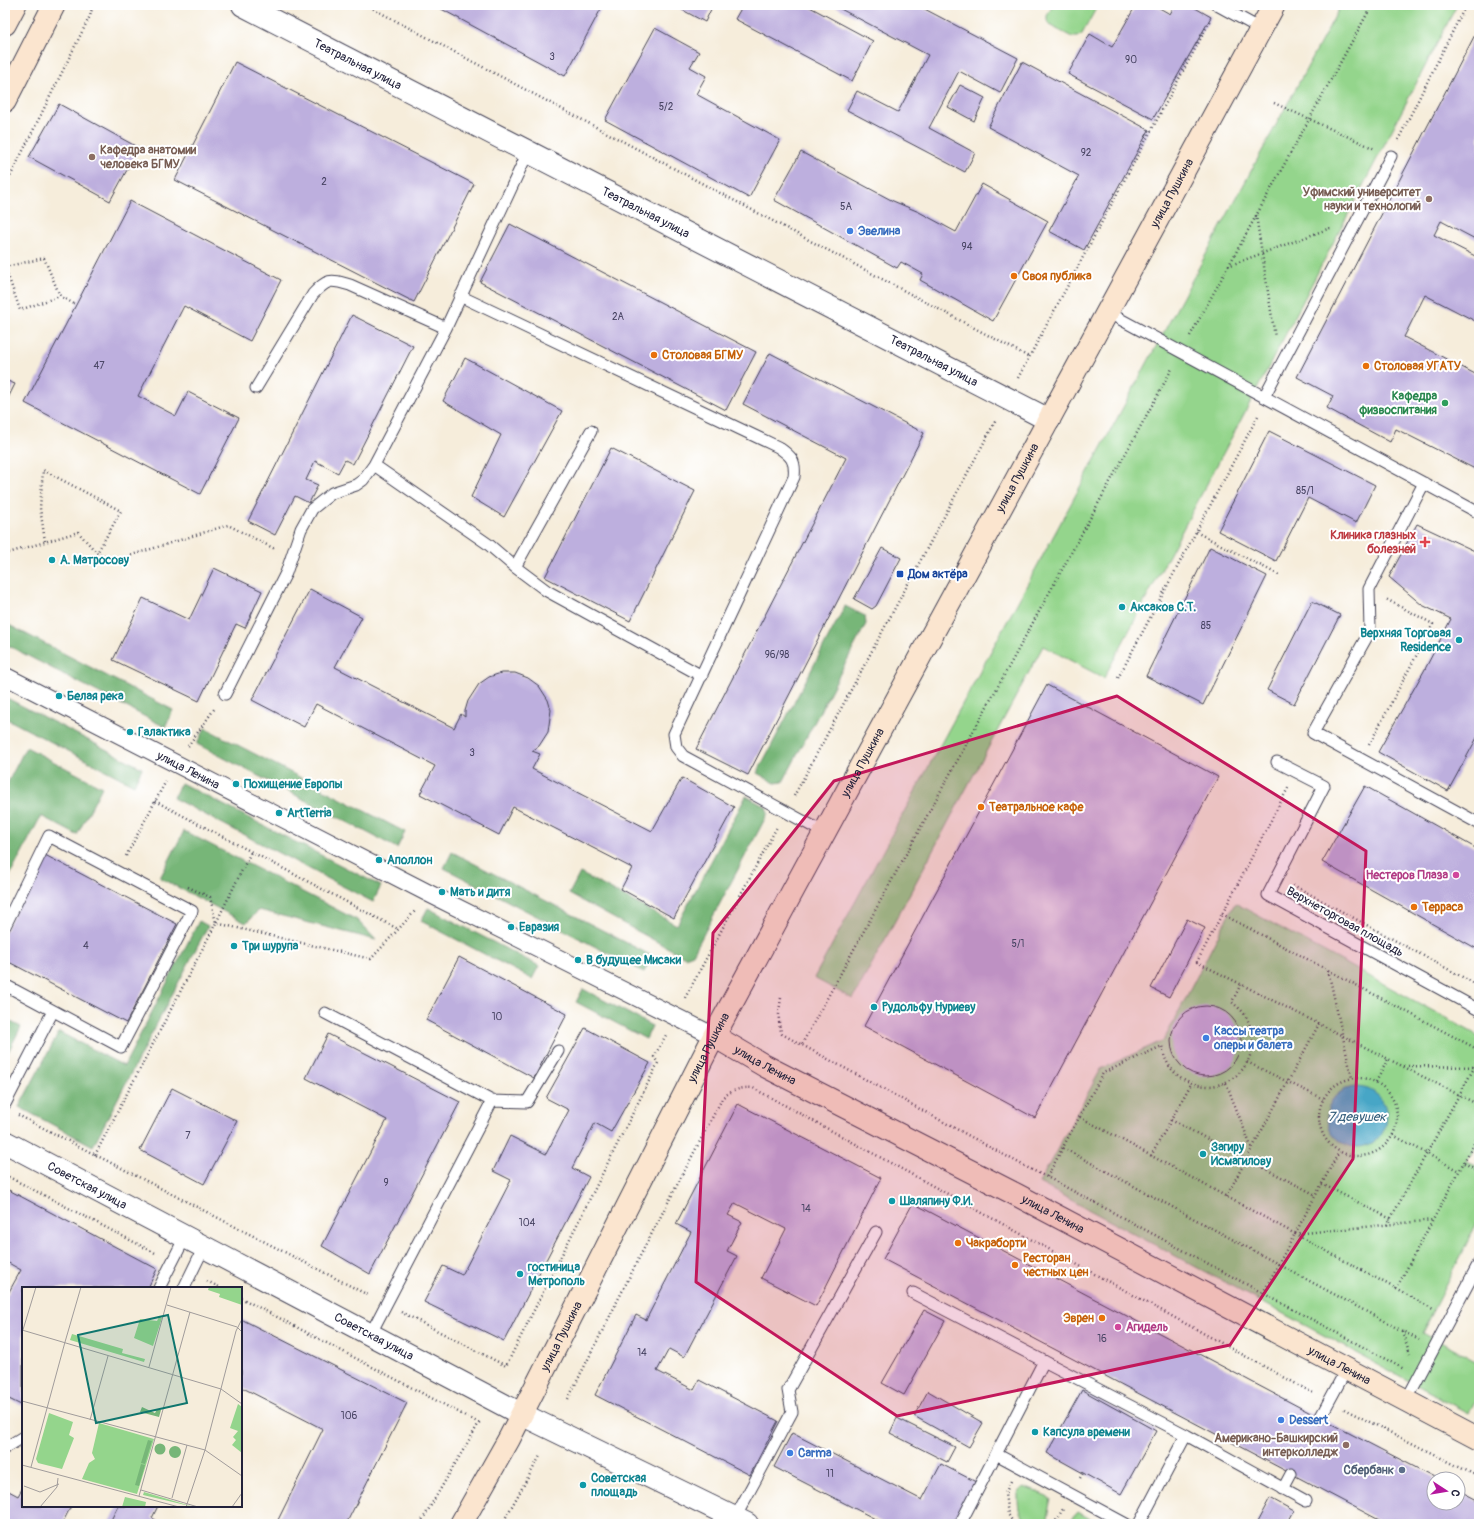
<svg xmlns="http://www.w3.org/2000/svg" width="1484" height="1529" font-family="Pangolin,sans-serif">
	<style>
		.green { fill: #94d58c; stroke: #5b7c64 }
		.forest { fill: #77b678; stroke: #4c6c5a }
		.water { fill: #47a6c6; stroke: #346480 }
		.building { fill: #bdafde }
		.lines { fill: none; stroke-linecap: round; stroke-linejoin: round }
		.service-casing { stroke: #424053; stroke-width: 13 }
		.pedestrian-casing { stroke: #424053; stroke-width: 19 }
		.minor-casing { stroke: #424053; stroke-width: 24 }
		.secondary-casing { stroke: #424053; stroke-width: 24 }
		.path { stroke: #424053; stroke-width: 2.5; stroke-dasharray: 1 3; stroke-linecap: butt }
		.service { stroke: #fff; stroke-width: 11 }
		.pedestrian { stroke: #fff; stroke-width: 17 }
		.minor { stroke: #fff; stroke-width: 22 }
		.secondary { stroke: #fbe5cf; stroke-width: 22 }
		.marked { fill: #c2185b; fill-opacity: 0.2; stroke: #c2185b; stroke-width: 3; stroke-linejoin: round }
		.education-dot { fill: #8d6e63; stroke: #fff; stroke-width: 1.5 }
		.shop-dot { fill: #3f7fe0; stroke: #fff; stroke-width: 1.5 }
		.food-dot { fill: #e8710a; stroke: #fff; stroke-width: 1.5 }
		.leisure-dot { fill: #2e9e5b; stroke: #fff; stroke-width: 1.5 }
		.health-dot { fill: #e0444e; stroke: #fff; stroke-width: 1.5 }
		.culture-dot { fill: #0f9aa8; stroke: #fff; stroke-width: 1.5 }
		.transit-dot { fill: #1a4fb4; stroke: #fff; stroke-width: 1.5 }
		.hotel-dot { fill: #d1479c; stroke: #fff; stroke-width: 1.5 }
		.service-dot { fill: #5c6f8a; stroke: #fff; stroke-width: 1.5 }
		.labels { text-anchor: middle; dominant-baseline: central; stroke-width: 4; stroke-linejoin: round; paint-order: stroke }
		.number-label { font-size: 10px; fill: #494564 }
		.street-label { font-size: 12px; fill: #22223b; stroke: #fff }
		.education-label { font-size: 12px; font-weight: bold; fill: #785e54; stroke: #fff; text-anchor: end }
		.shop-label { font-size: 12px; font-weight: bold; fill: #366cbe; stroke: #fff; text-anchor: start }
		.food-label { font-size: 12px; font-weight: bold; fill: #c56008; stroke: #fff; text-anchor: start }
		.leisure-label { font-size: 12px; font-weight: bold; fill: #27864d; stroke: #fff; text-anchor: end }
		.health-label { font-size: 12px; font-weight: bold; fill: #be3a42; stroke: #fff; text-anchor: end }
		.culture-label { font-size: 12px; font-weight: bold; fill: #0d838f; stroke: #fff; text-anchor: start }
		.transit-label { font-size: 12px; font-weight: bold; fill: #164399; stroke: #fff; text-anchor: start }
		.hotel-label { font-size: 12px; font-weight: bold; fill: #b23c85; stroke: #fff; text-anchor: end }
		.service-label { font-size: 12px; font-weight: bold; fill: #4e5e75; stroke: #fff; text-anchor: end }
		.water-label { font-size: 13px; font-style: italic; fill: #335d7a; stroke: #fff }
		.inset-road { fill: none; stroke: #a19c9b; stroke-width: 1 }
		.view { fill: #0f766e; fill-opacity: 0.15; stroke: #0f766e; stroke-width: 2 }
		.inset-edge { fill: none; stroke: #22223b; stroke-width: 2 }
	</style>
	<rect width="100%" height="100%" fill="#fff"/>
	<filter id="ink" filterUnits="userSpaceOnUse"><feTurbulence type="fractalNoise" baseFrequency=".025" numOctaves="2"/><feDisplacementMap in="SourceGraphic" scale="8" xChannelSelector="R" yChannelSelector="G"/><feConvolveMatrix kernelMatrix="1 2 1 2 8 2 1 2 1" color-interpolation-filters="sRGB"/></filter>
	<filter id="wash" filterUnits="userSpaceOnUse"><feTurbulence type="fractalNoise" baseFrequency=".012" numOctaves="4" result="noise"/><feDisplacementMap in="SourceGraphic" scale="16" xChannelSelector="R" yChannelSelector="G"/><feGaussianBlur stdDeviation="0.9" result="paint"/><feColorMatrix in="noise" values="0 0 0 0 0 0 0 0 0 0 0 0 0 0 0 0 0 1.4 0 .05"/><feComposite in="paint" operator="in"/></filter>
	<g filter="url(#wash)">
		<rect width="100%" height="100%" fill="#f6eddb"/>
		<path class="green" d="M1053 5H1098L1082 34 1077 37H1072L1049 25 1047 20V16Z
			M1341 5H1457L1252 399 1104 678 1043 646 853 999 814 978Z
			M1235 903 1479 1036V1140L1467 1162 1479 1167V1219L1422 1332 1479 1363V1395L1469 1413 1039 1183 1101 1069 1164 1040Z
			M1024 1487 1052 1498 1047 1522C1044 1524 1042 1524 1038 1524 1018 1524 1018 1508 1018 1493Z
			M1078 1512 1099 1524H1067Z"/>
		<path class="forest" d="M845 606 865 616 866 624 783 782 775 783 757 773Z
			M5 623 173 710 165 727 5 644Z
			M5 697 142 768 134 785 5 718Z
			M205 728 405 832 397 848 197 744Z
			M26 747 102 787 77 835 41 816 5 885V788Z
			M181 783 381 886 373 902 173 798Z
			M746 796 766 807 768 813 693 954 685 957 569 894 580 873 677 925Z
			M184 831 357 920 376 940 259 910 246 923 160 878Z
			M452 852 652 956 644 972 444 868Z
			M428 908 539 966 532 979 421 921Z
			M199 921 208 926 93 1146 19 1107 59 1032 124 1066Z
			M583 989 652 1026 646 1039 576 1002Z
			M5 1019 21 1027 5 1058Z"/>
		<path class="water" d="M1327 1117a30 30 0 1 1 60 0a30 30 0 1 1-60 0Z"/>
		<g id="blocks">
			<path class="building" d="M434 5H603L565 76Z
				M673 5H713L705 22Z
				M743 5H806L873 41 852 81 735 19Z
				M833 5H917L1018 58 1000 93 959 71 929 128 975 153 965 172 847 110 857 91 898 112 928 55Z
				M1136 5H1154L1170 14 1175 5H1190L1211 17 1153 119 1068 74 1090 34 1112 47Z
				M1479 27V241L1441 221 1434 235 1479 258V323L1425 295 1404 337 1479 376V471L1396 429 1390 442 1327 408 1333 396 1297 377Z
				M655 28 699 52 690 67 706 76 696 94 780 140 749 198 605 120Z
				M235 62 474 184 414 302 175 180Z
				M1022 62 1149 130 1084 250 1049 231 1079 176 988 127Z
				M960 85 985 98 974 121 948 107Z
				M59 104 139 148 110 201 29 157Z
				M801 152 893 201 919 212 956 232 982 184 1048 221 993 321 920 280 923 274 901 262 897 268 774 200Z
				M130 201 281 280 250 341 184 306 138 396 176 416 188 392 239 418 200 494 25 403Z
				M510 224 756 352 726 410 480 282Z
				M352 315 413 346 353 464 345 460 338 473 315 461 306 480 318 485 309 503 295 496 275 535 248 521Z
				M770 353 924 433 748 775 696 749 846 458 743 404Z
				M465 358 562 411 504 517 471 497 501 435 443 401Z
				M5 380 15 384 5 404Z
				M1269 431 1375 485 1356 523 1308 498 1276 561 1218 531Z
				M611 448 695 491 630 621 545 577Z
				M1417 524 1479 553V734L1448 791 1378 752 1424 671 1451 619 1422 605 1389 577Z
				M1210 547 1267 576 1203 705 1146 676Z
				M882 548 901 558 876 606 872 609 854 599Z
				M214 568 262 591 245 628 236 624 199 701 113 660 143 598 189 620Z
				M310 589 362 617 335 667 454 728 461 714 465 717V711L468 701 479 684 489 677 501 673H515L528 678 539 686 548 700 551 710 548 732 539 746 532 751 540 754 532 769 652 831 682 778 734 807 674 918 621 889 632 868 513 807 499 835 420 794 435 766 316 704 304 727 252 700Z
				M1312 601 1340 615 1294 704 1267 690Z
				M1047 685 1218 777 1035 1118 864 1026Z
				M1365 786 1479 850V950L1322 862Z
				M45 855 177 924 126 1023 5 960V932Z
				M1187 919 1205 928 1169 997 1151 988Z
				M459 957 567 1014 534 1078 426 1020Z
				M1171 1041a35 35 0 1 1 70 0a35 35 0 1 1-70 0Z
				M585 1028 650 1063 611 1132 595 1123 572 1168 589 1177 504 1341 424 1302 443 1266 462 1275 511 1180 493 1171 510 1136 546 1154 569 1110 546 1098Z
				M328 1034 460 1102 370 1274 322 1246 387 1120 306 1078Z
				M172 1088 237 1121 204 1184 140 1150Z
				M738 1104 881 1178 816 1306 761 1278 786 1229 735 1203 728 1215 742 1222 727 1251 737 1256 684 1357 669 1349 657 1371 694 1390 699 1380 778 1421 750 1475 595 1395 636 1315 646 1320 691 1232 676 1224Z
				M5 1188 157 1269 148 1288H23V1406L5 1397V1299L21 1270 5 1261Z
				M913 1203 1320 1418 1438 1479H1434V1503H1458V1490L1479 1501V1524H1380L1381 1521 883 1259Z
				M924 1310 945 1321 904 1395 882 1383Z
				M241 1319 407 1403 346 1524H276L323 1429 241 1387Z
				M1082 1390 1156 1431 1121 1494 1047 1453Z
				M928 1391 983 1423 969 1447 914 1416Z
				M897 1418 955 1447 947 1462 890 1433Z
				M792 1433 922 1500 941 1464 976 1482 954 1524H885L774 1467Z
				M23 1487V1506H71L62 1524H5V1489L18 1496Z
				M1270 1498 1294 1511 1287 1524H1256Z
				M118 1506H158L152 1518 163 1524H109Z"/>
		</g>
	</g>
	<g filter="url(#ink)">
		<use href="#blocks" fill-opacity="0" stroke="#424053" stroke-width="1"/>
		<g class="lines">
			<defs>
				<path id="service" d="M1217 5 1261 29
					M460 296 778 447C791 456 796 460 794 477L674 734 676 747 683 756 825 833
					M1107 312 1479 513
					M256 388 313 294C328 279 329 279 350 285L446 328
					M1264 397 1391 156
					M374 465 488 544 515 567 547 591 702 676
					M1424 483 1369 589 1370 631 1313 733 1478 823 1479 821
					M515 567 591 431
					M225 694 286 573 301 529 312 509 332 493 356 485 363 480 374 465 446 328 528 152
					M1277 762 1324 786 1268 895 1479 1010
					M5 926 49 836 192 911 121 1047 5 985
					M325 1013 492 1101 527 1102 558 1051
					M5 1104 53 1011
					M159 1288 185 1237
					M184 1288 204 1247
					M913 1293 1186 1435
					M370 1335 492 1101
					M1406 1401 1479 1263
					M1320 1418 1346 1370
					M5 1448 23 1437
					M996 1454 1126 1524
					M1283 1489 1291 1474
					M735 1518 792 1412 788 1390 876 1232
					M960 1524 1044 1361
					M1139 1524 1186 1435 1306 1501"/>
				<g id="pedestrian">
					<path id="s1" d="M5 676 430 894 714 1036"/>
				</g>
				<g id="minor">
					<path id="s2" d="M243 5 1049 420"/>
					<path id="s3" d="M5 1142 521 1414 747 1524"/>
				</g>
				<g id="secondary">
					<path d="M5 24 15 5"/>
					<path d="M5 101 54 5"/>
					<path id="s4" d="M714 1036 765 1066 1017 1195 1479 1439"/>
					<path id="s5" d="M461 1524 509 1439 714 1036 1274 5"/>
				</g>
			</defs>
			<use href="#service" class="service-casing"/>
			<use href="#pedestrian" class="pedestrian-casing"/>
			<use href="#minor" class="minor-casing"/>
			<use href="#secondary" class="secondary-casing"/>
			<path class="path" d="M366 5 1029 357
				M1274 103 1375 149
				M1398 140 1466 5
				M5 187 90 16 93 5
				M1256 215 1275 337
				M1228 266 1333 227
				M5 267 44 258 60 296 76 305
				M5 267 20 310 60 296
				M1190 336 1372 5
				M1018 378 1210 21
				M1196 532 1279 575
				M45 541 40 508 43 470 121 511 97 553
				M5 554 78 532 97 553 119 559 228 525 275 549
				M1118 678 1259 414
				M1369 745 1433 624 1386 599
				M188 746 215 708
				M1288 788 1197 962 1479 1105
				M794 796 996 420
				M155 801 398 929
				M126 856 166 781
				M1293 885 1479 986
				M188 887 210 897 216 923 251 852
				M1222 914 1479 1050
				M1328 970 1352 1078
				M685 998 777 827
				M781 998C779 1012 777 1021 782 1034L1030 1169 1047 1177 1404 1369
				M802 1044 1173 367
				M1247 1062 1323 1099
				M1404 1066 1479 1067
				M1319 1117a39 39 0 1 1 78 0a39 39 0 1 1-78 0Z
				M1376 1082 1388 1059
				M1226 1083 1252 1149
				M18 1115 370 1296
				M1080 1117 1435 1310
				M1171 1120 1316 1195
				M1393 1135 1459 1171
				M1063 1148 1419 1340
				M95 1155 216 923 371 959 416 910
				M1151 1156 1191 1084
				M1464 1163 1479 1171
				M5 1175 157 1254
				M1047 1177 1103 1073 1162 1046C1163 1050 1164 1056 1166 1060 1169 1067 1176 1075 1182 1078 1225 1105 1271 1058 1245 1015 1242 1010 1236 1006 1232 1002L1241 984
				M1322 1184 1391 1219
				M1226 1197 1319 1024
				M1387 1225 1479 1059
				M1295 1234 1433 1220
				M207 1281 221 1288
				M1396 1289 1479 1134
				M1263 1293 1339 1152
				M241 1298 479 1423 420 1524
				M401 1312 506 1366 658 1063 654 1057 666 1035
				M1402 1331 1410 1354
				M568 1399 639 1258 723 1097C733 1090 741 1087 753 1088L1313 1393
				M1344 1409 1479 1477
				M1080 1478 1083 1473
				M1011 1481 1005 1494 1008 1514 1014 1524
				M502 1524 540 1456
				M1054 1524 1063 1509"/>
			<use href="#service" class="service"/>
			<use href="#pedestrian" class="pedestrian"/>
			<use href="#minor" class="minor"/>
			<use href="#secondary" class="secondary"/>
		</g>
	</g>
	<path class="marked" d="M1117 696 1366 851 1353 1159 1230 1345 897 1416 696 1282 713 933 834 781Z"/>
	<g class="education-dot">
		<circle cx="92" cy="157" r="4"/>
		<circle cx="1429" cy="199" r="4"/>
		<circle cx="1346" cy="1445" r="4"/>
	</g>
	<g class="shop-dot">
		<circle cx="850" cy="231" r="4"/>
		<circle cx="1206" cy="1038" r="4"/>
		<circle cx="1281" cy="1420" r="4"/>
		<circle cx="790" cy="1453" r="4"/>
	</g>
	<g class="food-dot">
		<circle cx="1014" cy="276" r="4"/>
		<circle cx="654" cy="355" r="4"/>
		<circle cx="1366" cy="366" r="4"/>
		<circle cx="981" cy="807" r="4"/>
		<circle cx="1414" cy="907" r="4"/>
		<circle cx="958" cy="1243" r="4"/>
		<circle cx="1015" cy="1265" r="4"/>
		<circle cx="1102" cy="1318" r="4"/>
	</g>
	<circle class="leisure-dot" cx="1445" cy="403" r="4"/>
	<path class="health-dot" d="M1423 536h4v4h4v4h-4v4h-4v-4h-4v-4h4z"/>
	<g class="culture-dot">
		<circle cx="52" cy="560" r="4"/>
		<circle cx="1122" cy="607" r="4"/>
		<circle cx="1459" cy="640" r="4"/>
		<circle cx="59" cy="696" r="4"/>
		<circle cx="130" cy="732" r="4"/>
		<circle cx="236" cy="784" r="4"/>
		<circle cx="279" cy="813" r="4"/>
		<circle cx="379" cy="860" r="4"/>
		<circle cx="442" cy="892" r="4"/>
		<circle cx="511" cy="927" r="4"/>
		<circle cx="234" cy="946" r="4"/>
		<circle cx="578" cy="960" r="4"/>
		<circle cx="874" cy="1007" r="4"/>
		<circle cx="1203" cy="1154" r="4"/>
		<circle cx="892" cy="1201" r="4"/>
		<circle cx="520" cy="1274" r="4"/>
		<circle cx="1035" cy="1432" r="4"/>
		<circle cx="583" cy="1485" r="4"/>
	</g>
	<rect class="transit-dot" x="896" y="570" width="8" height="8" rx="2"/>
	<g class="hotel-dot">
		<circle cx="1456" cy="875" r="4"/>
		<circle cx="1118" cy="1327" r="4"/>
	</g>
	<circle class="service-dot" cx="1402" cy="1470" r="4"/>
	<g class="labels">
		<g class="number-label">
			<text x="552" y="57">3</text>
			<text x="1131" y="60">90</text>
			<text x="666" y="107">5/2</text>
			<text x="1086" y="153">92</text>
			<text x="324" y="182">2</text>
			<text x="846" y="207">5А</text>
			<text x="967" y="247">94</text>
			<text x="618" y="317">2А</text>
			<text x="99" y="366">47</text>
			<text x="1305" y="491">85/1</text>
			<text x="1206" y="626">85</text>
			<text x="777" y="655">96/98</text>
			<text x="472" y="753">3</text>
			<text x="1018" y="944">5/1</text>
			<text x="86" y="946">4</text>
			<text x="497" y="1017">10</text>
			<text x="188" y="1136">7</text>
			<text x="386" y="1183">9</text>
			<text x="806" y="1209">14</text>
			<text x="527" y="1223">104</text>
			<text x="1102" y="1339">16</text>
			<text x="642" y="1353">14</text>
			<text x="349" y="1416">106</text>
			<text x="830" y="1474">11</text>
		</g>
		<g class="street-label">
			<text stroke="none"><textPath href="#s2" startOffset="129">Театральная улица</textPath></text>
			<text stroke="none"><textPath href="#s5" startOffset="1509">улица Пушкина</textPath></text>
			<text stroke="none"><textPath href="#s2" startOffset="453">Театральная улица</textPath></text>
			<text stroke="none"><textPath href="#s2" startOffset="777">Театральная улица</textPath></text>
			<text stroke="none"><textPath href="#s5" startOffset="1185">улица Пушкина</textPath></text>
			<text stroke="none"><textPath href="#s5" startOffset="861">улица Пушкина</textPath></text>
			<text stroke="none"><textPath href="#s1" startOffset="206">улица Ленина</textPath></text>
			<text transform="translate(1345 922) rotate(29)">Верхнеторговая площадь</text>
			<text stroke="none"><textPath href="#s5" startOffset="537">улица Пушкина</textPath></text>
			<text stroke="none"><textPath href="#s4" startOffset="59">улица Ленина</textPath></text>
			<text stroke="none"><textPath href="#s3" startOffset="93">Советская улица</textPath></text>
			<text stroke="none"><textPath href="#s4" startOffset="383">улица Ленина</textPath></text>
			<text stroke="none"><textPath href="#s5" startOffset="213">улица Пушкина</textPath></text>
			<text stroke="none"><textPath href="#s3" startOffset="417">Советская улица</textPath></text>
			<text stroke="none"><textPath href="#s4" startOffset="707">улица Ленина</textPath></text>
		</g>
		<g class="education-label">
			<text x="100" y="150" text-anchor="start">Кафедра анатомии<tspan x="100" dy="14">человека БГМУ</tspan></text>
			<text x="1421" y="192">Уфимский университет<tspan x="1421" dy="14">науки и технологий</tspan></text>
			<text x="1338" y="1438">Американо-Башкирский<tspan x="1338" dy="14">интерколледж</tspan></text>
		</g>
		<g class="shop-label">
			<text x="858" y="231">Эвелина</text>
			<text x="1214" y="1031">Кассы театра<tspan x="1214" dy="14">оперы и балета</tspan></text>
			<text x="1289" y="1420">Dessert</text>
			<text x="798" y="1453">Carma</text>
		</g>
		<g class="food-label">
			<text x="1022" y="276">Своя публика</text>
			<text x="662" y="355">Столовая БГМУ</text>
			<text x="1374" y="366">Столовая УГАТУ</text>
			<text x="989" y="807">Театральное кафе</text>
			<text x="1422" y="907">Терраса</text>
			<text x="966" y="1243">Чакраборти</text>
			<text x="1023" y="1258">Ресторан<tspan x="1023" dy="14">честных цен</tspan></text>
			<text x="1094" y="1318" text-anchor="end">Эврен</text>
		</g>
		<g class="leisure-label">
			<text x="1437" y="396">Кафедра<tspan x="1437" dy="14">физвоспитания</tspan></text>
		</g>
		<g class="health-label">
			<text x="1416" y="535">Клиника глазных<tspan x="1416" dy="14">болезней</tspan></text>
		</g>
		<g class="culture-label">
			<text x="60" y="560">А. Матросову</text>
			<text x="1130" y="607">Аксаков С.Т.</text>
			<text x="1451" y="633" text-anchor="end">Верхняя Торговая<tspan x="1451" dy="14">Residence</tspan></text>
			<text x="67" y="696">Белая река</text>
			<text x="138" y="732">Галактика</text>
			<text x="244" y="784">Похищение Европы</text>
			<text x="287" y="813">ArtTerria</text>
			<text x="387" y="860">Аполлон</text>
			<text x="450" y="892">Мать и дитя</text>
			<text x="519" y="927">Евразия</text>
			<text x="242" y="946">Три шурупа</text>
			<text x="586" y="960">В будущее Мисаки</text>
			<text x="882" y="1007">Рудольфу Нуриеву</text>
			<text x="1211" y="1147">Загиру<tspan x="1211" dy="14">Исмагилову</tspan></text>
			<text x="900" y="1201">Шаляпину Ф.И.</text>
			<text x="528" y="1267">гостиница<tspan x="528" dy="14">Метрополь</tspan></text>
			<text x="1043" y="1432">Капсула времени</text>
			<text x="591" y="1478">Советская<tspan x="591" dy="14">площадь</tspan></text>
		</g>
		<g class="transit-label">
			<text x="908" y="574">Дом актёра</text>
		</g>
		<g class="hotel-label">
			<text x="1448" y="875">Нестеров Плаза</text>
			<text x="1126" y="1327" text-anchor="start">Агидель</text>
		</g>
		<g class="service-label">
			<text x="1394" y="1470">Сбербанк</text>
		</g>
		<g class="water-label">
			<text x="1357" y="1117">7 девушек</text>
		</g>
	</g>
	<g transform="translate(22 1287)">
		<rect width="220" height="220" fill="#f6eddb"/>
		<path d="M187 0H220V18L197 10 198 7 186 3ZM137 30 140 31 131 59 112 51 118 32 135 34ZM50 47 101 62 100 66 123 72 122 75 48 53ZM216 117 220 120V166L210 158 214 153 211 150 216 144 208 141ZM27 126 51 135 47 148 52 151 40 182 16 176 14 172ZM77 136 132 152 115 207 60 192 67 176 73 172 70 166ZM122 205 172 220 121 208ZM103 210 124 215 123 220H100Z" fill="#94d58c"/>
		<path d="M120 120 133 126 135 122 139 123 137 130 118 125ZM126 153 130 154 123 177 119 176ZM132.5 162a5.5 5.5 0 1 1 11 0a5.5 5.5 0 1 1-11 0ZM147 165a6 6 0 1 1 12 0a6 6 0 1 1-12 0ZM119 177 123 178 117 199 113 198Z" fill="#77b678"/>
		<path class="inset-road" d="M145 18 215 40 220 45M0 43 199 102M0 46 14 0M43 55 59 0M127 80 149 0M199 102 220 117M0 114 183 163 220 189M68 133 86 69M183 163 214 44 220 32M0 178 157 220M9 180 43 55M2 199 18 205 37 197M119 203 176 220M117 209 168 25M150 211 165 158M18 220 35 200 36 191M164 220 183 163M210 220 220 206"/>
		<path class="view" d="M146 28 165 116 74 136 56 48Z"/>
		<rect width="220" height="220" class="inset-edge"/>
	</g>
	<rect width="1484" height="1529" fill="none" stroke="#fff" stroke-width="20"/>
	<g transform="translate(1446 1491) rotate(102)"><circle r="19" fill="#ffffff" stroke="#a7a7b1"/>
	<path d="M0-3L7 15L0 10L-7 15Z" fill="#b5179e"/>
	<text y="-6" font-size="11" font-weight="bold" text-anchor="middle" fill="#22223b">С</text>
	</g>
</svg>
